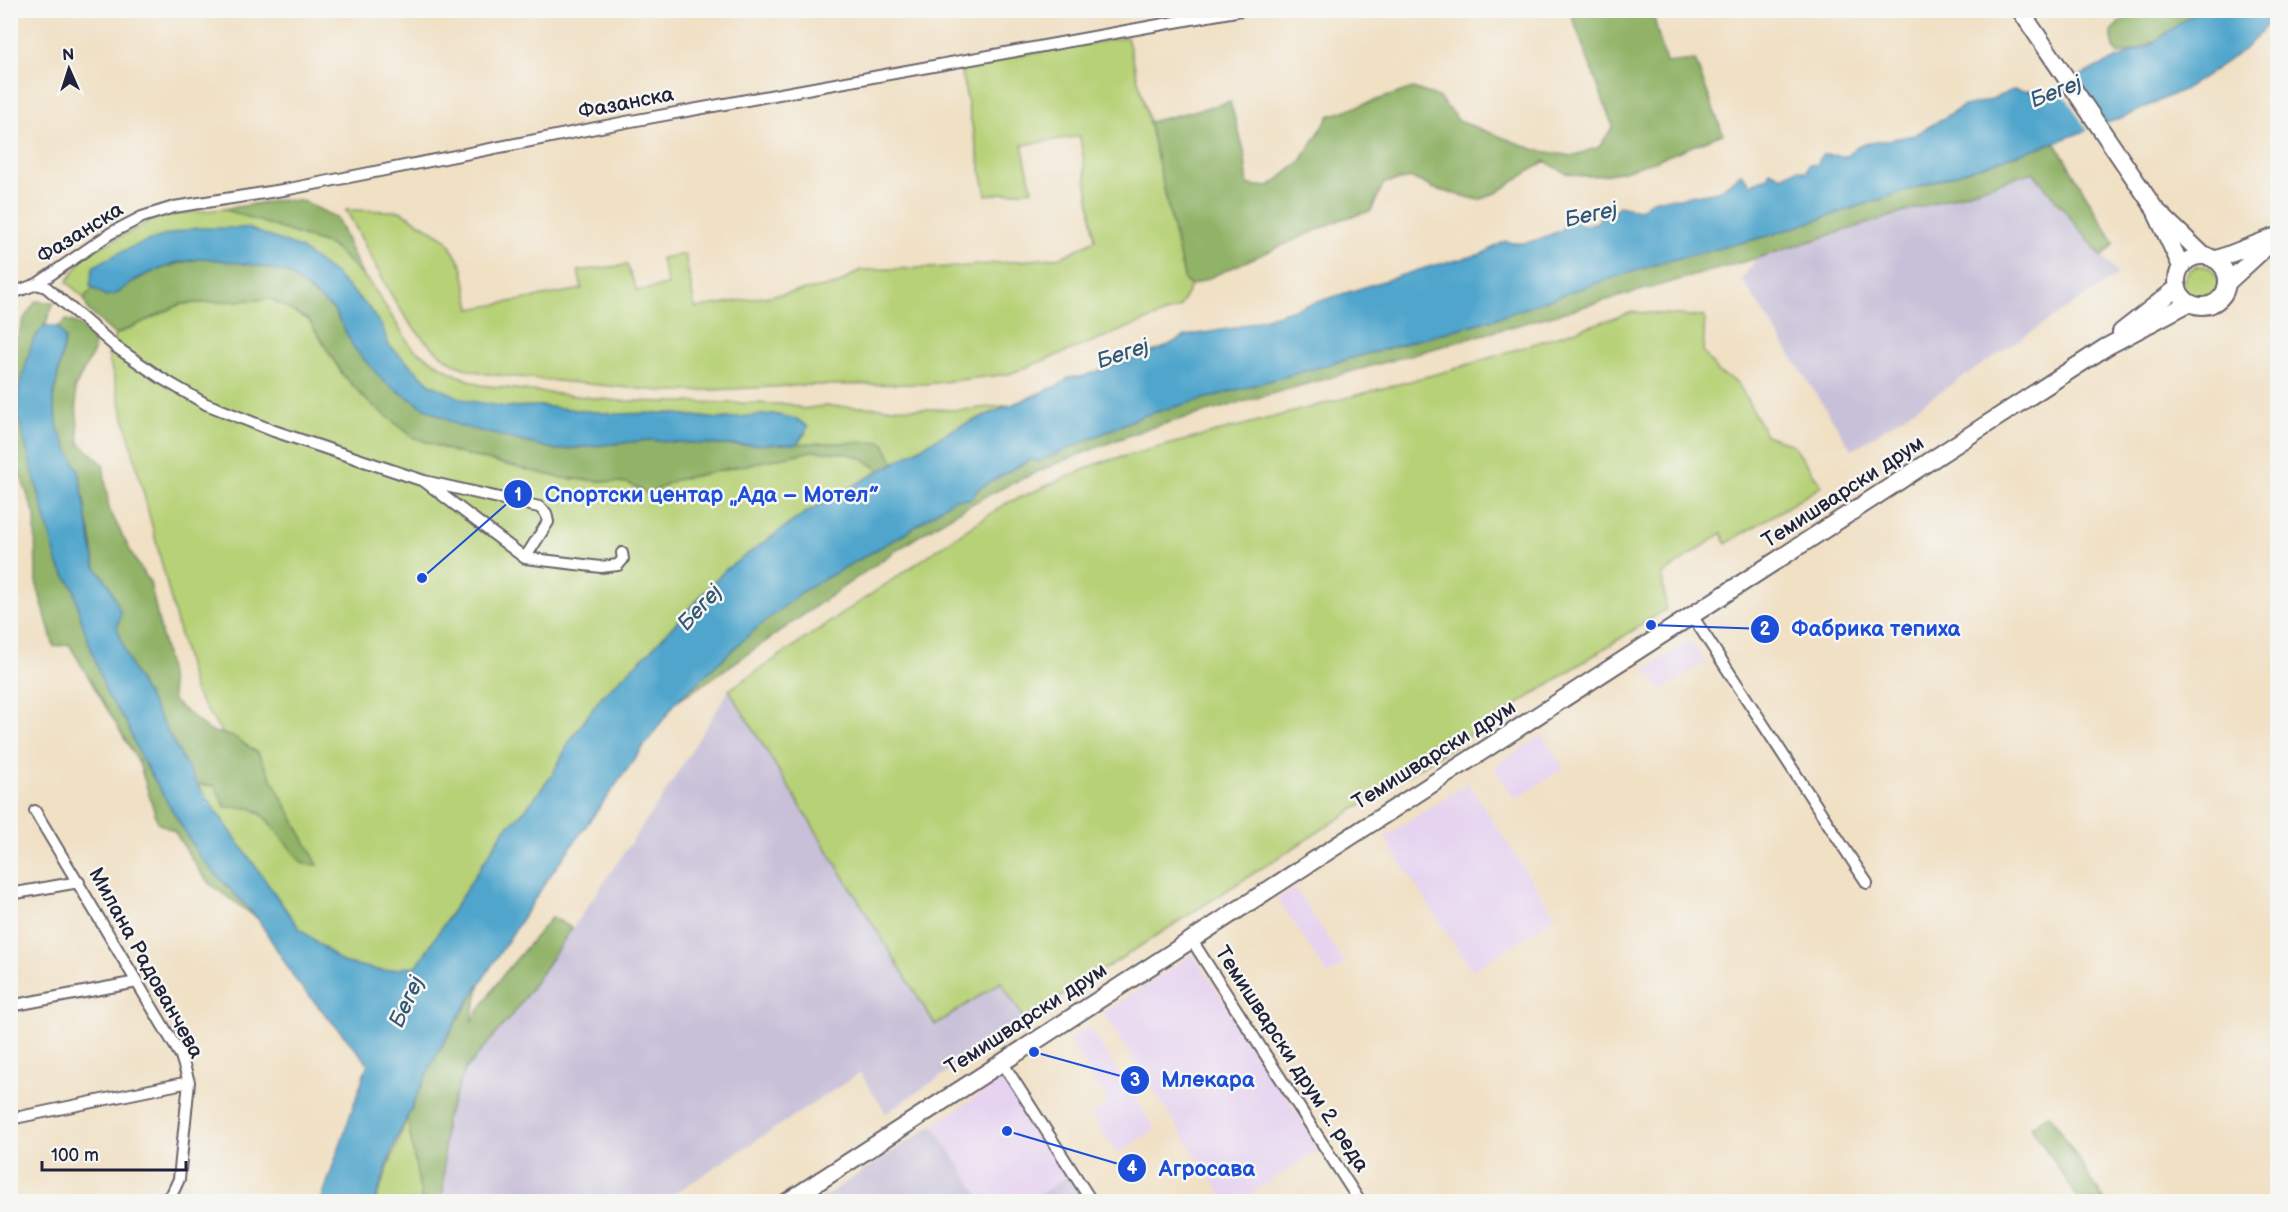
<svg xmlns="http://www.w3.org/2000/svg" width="2288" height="1212" font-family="'Balsamiq Sans',sans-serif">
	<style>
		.built { fill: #e6d3f0 }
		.industrial { fill: #c8c0d8 }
		.green { fill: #b7d177; stroke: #6c7a59; stroke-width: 1.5 }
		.forest { fill: #91b368; stroke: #5a6a52; stroke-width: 1.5 }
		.water { fill: #50a5cc; stroke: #396484; stroke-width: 1.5 }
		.pier { fill: #f0e0c4 }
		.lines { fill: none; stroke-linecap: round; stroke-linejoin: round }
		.street-casing { stroke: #6a646b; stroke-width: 14 }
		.primary-casing { stroke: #6a646b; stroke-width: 20 }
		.street { stroke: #fff; stroke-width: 10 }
		.primary { stroke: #fff; stroke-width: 16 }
		.labels { text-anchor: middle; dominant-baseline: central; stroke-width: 5; stroke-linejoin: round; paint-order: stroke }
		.street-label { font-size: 21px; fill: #22223b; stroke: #f6f6f2 }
		.water-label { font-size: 22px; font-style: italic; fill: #345675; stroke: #f6f6f2 }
		.leader { fill: none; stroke: #1d4ed8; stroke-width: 2 }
		.callout-dot { fill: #1d4ed8; stroke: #f6f6f2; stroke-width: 2 }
		.mark-label { font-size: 18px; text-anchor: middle; font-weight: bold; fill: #fff }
		.callout-label { font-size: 22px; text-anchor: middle; font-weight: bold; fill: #1d4ed8; stroke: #f6f6f2; stroke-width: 5; stroke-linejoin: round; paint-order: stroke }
	</style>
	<rect width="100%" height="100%" fill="#f6f6f2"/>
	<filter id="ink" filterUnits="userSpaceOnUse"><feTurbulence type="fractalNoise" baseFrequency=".0167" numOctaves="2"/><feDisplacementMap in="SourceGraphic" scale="12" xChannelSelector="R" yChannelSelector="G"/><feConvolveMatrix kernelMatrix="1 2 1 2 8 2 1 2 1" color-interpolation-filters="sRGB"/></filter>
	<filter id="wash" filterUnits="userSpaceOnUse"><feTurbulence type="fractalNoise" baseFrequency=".008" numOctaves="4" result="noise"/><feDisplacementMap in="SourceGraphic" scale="24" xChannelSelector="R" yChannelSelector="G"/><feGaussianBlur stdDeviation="1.35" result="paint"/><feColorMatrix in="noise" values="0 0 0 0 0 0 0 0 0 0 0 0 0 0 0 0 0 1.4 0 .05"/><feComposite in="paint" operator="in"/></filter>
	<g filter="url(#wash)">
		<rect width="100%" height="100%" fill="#f0e0c4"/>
		<path class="built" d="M1690 640 1705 662 1661 691 1646 669Z
			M1542 735 1564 768 1515 800 1494 767Z
			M1468 783 1556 917 1472 971 1384 837Z
			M1295 888 1345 964 1328 975 1278 899Z
			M1193 954 1320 1149 1240 1201H1226L1103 1013Z
			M1089 1027 1155 1129 1117 1154 1091 1115 1109 1103 1068 1040Z
			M1007 1077 1070 1174 1029 1201H983L933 1125Z"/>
		<path class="industrial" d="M2033 172 2118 275 1852 450 1742 279 1757 258Z
			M729 690 935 1024 1001 982 1025 1020 886 1113 860 1073 663 1201 443 1202 445 1122 465 1070 517 1009 663 796Z
			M933 1125 983 1201H820L819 1200Z
			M1070 1174 1088 1202H1029Z"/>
		<path class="green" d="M1127 37 1149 122 1185 281 1191 286 1179 308 1009 374 926 384 809 385 671 392 487 374C478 371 465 370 457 365 400 334 377 263 346 210L400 211 446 239 462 266 471 309 582 289 578 271 627 265 637 291 668 285 661 258 685 254 695 308 837 285 860 270 956 267 1062 257 1095 240 1080 136 1022 145 1032 190 986 195 960 65Z
			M224 209 332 246 353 263 375 290 412 348 450 372 480 385 620 401 789 404 803 409 823 406 962 410 1009 405 954 429 894 463 883 443 797 444 806 433 773 414 718 419 668 413 614 414 541 406 505 407 465 401 430 384 388 344 383 328 368 307 336 275 300 248 90 286 93 288 84 298 67 282 85 255 160 216Z
			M2184 283a17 17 0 1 1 34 0a17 17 0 1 1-34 0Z
			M271 299 309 320 343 375 413 437 454 452 561 478 628 483 649 494 671 481 812 451 846 453 864 459 880 471 805 513 725 570 650 651 601 697 570 741 552 775 526 809 505 829 417 966 383 971 342 962 299 928 197 784 215 786 225 807 251 808 263 816 317 865 258 753 222 733 195 693 108 355 115 335 181 304Z
			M1633 312 1705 317 1703 352 1719 373 1738 383 1766 435 1793 445 1822 486 1726 544 1722 533 1662 575 1666 609 1025 1020 1001 982 935 1025 729 690 1005 504 1099 463 1448 371Z
			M407 1118 422 1201 375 1202Z"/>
		<path class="forest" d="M1652 11 1666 63 1695 60 1723 134C1681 149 1613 185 1570 174 1561 172 1552 165 1545 161L1498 192 1479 200 1435 189 1412 178 1384 183 1371 211 1342 219 1191 286 1185 281 1149 122 1230 102 1244 150 1248 185 1269 187 1301 161 1329 116 1413 88 1438 97 1459 121 1536 150 1572 156 1599 147 1613 127 1570 11Z
			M2147 11H2197C2173 28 2150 50 2119 54L2114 48 2111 31 2121 21Z
			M2055 142 2114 243 2102 257 2033 172 1757 258 1146 429C1082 453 1018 477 959 511 861 569 772 641 676 702L751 633 803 591 906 533 954 499H970L979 488 1032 459 1038 462 1142 416 1497 318 1599 282 1667 261 1768 236Z
			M279 200 303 201 337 218 362 275 332 246 224 209Z
			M205 258 260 266 288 273 334 310 354 348 557 450 649 440 720 445 883 442 894 463 880 471 864 459 846 453 812 451 675 480 649 494 628 483 561 478 454 452 413 437 366 400 343 375 309 320 271 299 181 304 115 335 88 310 84 298 93 288 106 296C119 293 128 284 140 278 161 267 182 262 205 258Z
			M36 301 54 303 45 325 33 340 58 565 74 588 107 695 126 722 140 756 200 857 258 919 211 885 200 872 175 832 158 823 139 763 69 644 54 647 36 582 35 515 11 450V353L25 317Z
			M66 320 76 323 93 338 94 351 75 387 79 443 103 464 109 509 135 560 150 582 169 669 173 701 210 731 234 737 258 753 318 865 303 864 263 815 251 808 225 807 215 786 197 784 131 667 117 627 109 585 95 566 90 530 67 447 58 429 53 399 65 340 58 327Z
			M552 917 572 928 517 1009 465 1070 445 1122 443 1201H422L407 1118 433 1061 480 984 471 1022 503 975Z
			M2049 1114 2105 1201H2080L2031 1127Z"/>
		<path class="water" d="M2197 11H2277V14L2245 49 2187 88 2126 116 2055 142 1768 236 1667 261 1599 282 1497 318 1142 416 1038 462 1031 459 979 488 970 499H954L906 533 803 591 751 633 676 702 549 877 457 1019 433 1061 395 1143 375 1201H321L368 1063 297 982 258 919 200 857 140 756 126 722 107 695 80 617 74 588 58 565 18 417 19 388 33 340 45 325 58 327 65 339 53 399 58 429 79 471 95 566 109 585 121 613 117 627 131 667 197 784 299 928 342 962 383 971 417 966 505 829 526 809 552 775 570 741 601 697 650 651 725 570 805 513 954 429 1061 384 1069 377H1081L1163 348 1185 336 1234 328 1428 267 1482 254 1505 241C1525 248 1543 237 1562 230L1565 220 1576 221 1583 226 1598 222 1603 209 1613 211 1619 206 1639 210 1655 199 1679 198 1718 191 1741 174 1751 184 1767 178 1770 171 1782 177 1797 169 1806 172 1809 164 1817 165 1822 155 1848 156 1859 145 1915 135 1964 106 1987 101 2013 90 2049 93 2097 67 2150 45Z
			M196 228H248L300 248 336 275 368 307 383 328 388 344 430 384 465 400 505 407 541 406 614 414 668 413 718 419 773 414 797 419 808 427 797 444 720 445 649 440 557 450 460 426 423 407 384 382 354 348 334 310 288 273 260 266 205 258 175 263 138 278 116 294 106 296 90 286 93 267C126 247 158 235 196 228Z"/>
		<path class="pier" d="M2073 77 2106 127 2089 133 2058 85Z"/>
	</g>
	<g filter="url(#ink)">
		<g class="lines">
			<defs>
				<path id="street" d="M37 284 46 287 116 347 161 378 206 404 274 431 424 481 539 507 546 513 548 522 525 558 424 481
					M10 294 37 284 111 233 142 217 174 207 289 189 626 122 1241 10
					M525 558 601 567 618 565 623 559 622 553
					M1693 617 1867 883
					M35 811 181 1056 189 1082 179 1179 172 1194 162 1202
					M10 894 79 882
					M1191 939 1360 1202
					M10 1006 137 982
					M1002 1062 1092 1202
					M10 1119 189 1082"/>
				<path id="primary" d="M2020 10 2155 209 2204 256
					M2157 215 2181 266
					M2177 281a25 25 0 1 1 50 0a25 25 0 1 1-50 0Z
					M2215 260 2274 237
					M2227 283 2278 236
					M2121 332 2177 288
					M787 1202 2106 347 2189 303"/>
			</defs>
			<use href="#street" class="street-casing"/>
			<use href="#primary" class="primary-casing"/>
			<use href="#street" class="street"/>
			<use href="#primary" class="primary"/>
		</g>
	</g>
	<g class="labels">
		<g class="street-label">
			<text transform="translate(626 103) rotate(-11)">Фазанска</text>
			<text transform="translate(80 233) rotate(-32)">Фазанска</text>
			<text transform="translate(1843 492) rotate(-33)">Темишварски друм</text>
			<text transform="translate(1434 755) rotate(-32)">Темишварски друм</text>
			<text transform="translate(146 963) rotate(61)">Милана Радованчева</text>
			<text transform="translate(1026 1019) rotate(-33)">Темишварски друм</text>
			<text transform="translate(1292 1059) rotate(57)">Темишварски друм 2. реда</text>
		</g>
		<g class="water-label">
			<text transform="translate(2056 92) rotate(-21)">Бегеј</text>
			<text transform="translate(1591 215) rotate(-12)">Бегеј</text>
			<text transform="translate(1123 354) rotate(-18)">Бегеј</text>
			<text transform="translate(700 608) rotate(-47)">Бегеј</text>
			<text transform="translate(407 1002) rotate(-65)">Бегеј</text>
		</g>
	</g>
	<path class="leader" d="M422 578L518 494M1651 625L1765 629M1034 1052L1135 1080M1007 1131L1132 1168"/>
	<g class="callout-dot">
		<circle cx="422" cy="578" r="6"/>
		<circle cx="1651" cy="625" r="6"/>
		<circle cx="1034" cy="1052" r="6"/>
		<circle cx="1007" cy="1131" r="6"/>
		<circle cx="518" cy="494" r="15"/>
		<circle cx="1765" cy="629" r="15"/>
		<circle cx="1135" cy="1080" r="15"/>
		<circle cx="1132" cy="1168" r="15"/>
	</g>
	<g class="mark-label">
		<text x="518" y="501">1</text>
		<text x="1765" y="635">2</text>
		<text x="1135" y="1086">3</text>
		<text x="1132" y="1174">4</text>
	</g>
	<g class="callout-label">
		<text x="712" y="502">Спортски центар „Ада – Мотел”</text>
		<text x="1876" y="636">Фабрика тепиха</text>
		<text x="1208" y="1087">Млекара</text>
		<text x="1207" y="1176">Агросава</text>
	</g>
	<rect width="2288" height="1212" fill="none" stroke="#f6f6f2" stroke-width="36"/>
	<g transform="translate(69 69) rotate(357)" stroke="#f6f6f2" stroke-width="4.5" paint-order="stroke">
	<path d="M0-4.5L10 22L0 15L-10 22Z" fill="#22223b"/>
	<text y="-9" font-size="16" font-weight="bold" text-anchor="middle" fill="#22223b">N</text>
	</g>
	<path d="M42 1161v9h144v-9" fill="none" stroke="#22223b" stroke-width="3"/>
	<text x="51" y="1161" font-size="18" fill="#22223b" stroke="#f6f6f2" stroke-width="4.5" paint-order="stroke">100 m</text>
</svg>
